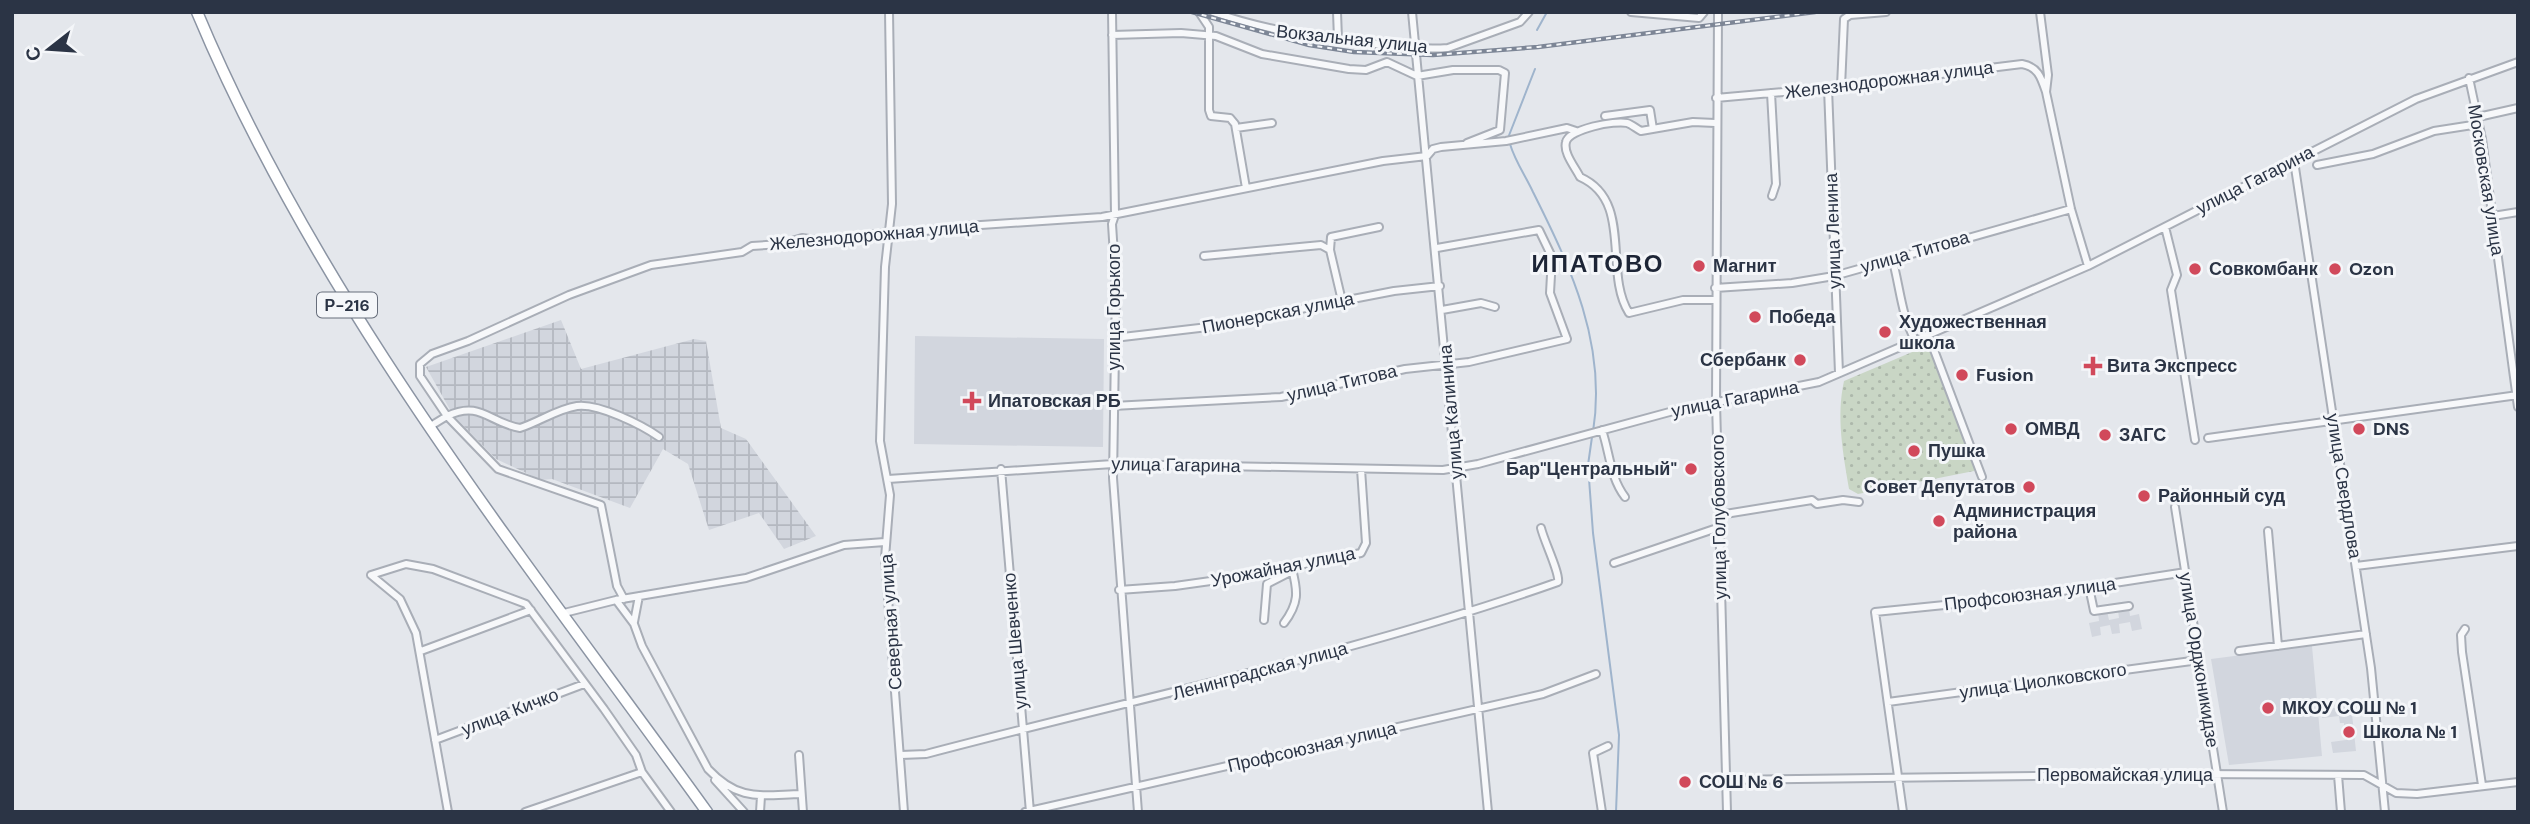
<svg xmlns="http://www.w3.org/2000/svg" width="2530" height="824" font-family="'DM Sans',sans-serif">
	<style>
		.built { fill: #d2d6de }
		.industrial { fill: url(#industrial-grid) }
		.park { fill: url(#park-dots) }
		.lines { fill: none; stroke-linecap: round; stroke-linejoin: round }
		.stream { stroke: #9fb4cc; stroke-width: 2 }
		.minor-casing { stroke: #a9aeb7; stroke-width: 10 }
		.highway-casing { stroke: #8b94a3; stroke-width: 13 }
		.minor { stroke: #f7f8fa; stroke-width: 6 }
		.highway { stroke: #fff; stroke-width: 10 }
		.rail-casing { stroke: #7d8696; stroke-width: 4.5 }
		.rail { stroke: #f4f6f9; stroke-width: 2; stroke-dasharray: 5; stroke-linecap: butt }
		.poi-dot { fill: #d1495b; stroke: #f4f6f9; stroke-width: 2.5 }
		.labels { text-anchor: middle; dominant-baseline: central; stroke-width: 6; stroke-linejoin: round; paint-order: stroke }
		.shield { fill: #f4f6f9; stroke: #676e7b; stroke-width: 2 }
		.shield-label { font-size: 16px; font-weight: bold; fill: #2b3445 }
		.street-label { font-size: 18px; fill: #2b3445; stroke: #f4f6f9 }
		.poi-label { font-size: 18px; font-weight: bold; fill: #2b3445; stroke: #f4f6f9; text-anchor: start }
		.district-label { font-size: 24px; font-weight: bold; letter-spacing: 2px; fill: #1d2536; stroke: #f4f6f9 }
	</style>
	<defs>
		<pattern id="industrial-grid" width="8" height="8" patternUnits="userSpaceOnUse" patternTransform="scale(1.75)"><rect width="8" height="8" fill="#d2d6de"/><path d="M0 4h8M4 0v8" fill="none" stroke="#b4b8c0"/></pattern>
		<pattern id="park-dots" width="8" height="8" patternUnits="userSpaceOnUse" patternTransform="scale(1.75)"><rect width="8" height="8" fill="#c9d6c5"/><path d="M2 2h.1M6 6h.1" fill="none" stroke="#adb8ab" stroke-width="1.8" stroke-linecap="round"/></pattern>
	</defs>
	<rect width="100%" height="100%" fill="#e4e7ec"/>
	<path class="built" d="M915 336 1104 339 1103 447 914 444Z
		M2129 609 2130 616 2139 614 2142 629 2132 631 2130 622 2119 624 2120 633 2112 634 2110 625 2100 627 2101 635 2092 637 2089 623 2099 621 2098 612 2107 611 2109 620 2119 618 2118 610Z
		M2312 646 2322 756 2229 765 2211 659Z
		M2351 705 2356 751 2333 753 2331 742 2346 740 2344 723H2340L2339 716 2322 718V710Z"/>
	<path class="industrial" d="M561 320 581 369 694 339 706 341 721 428 746 439 816 536 784 549 759 513 709 530 688 464 663 449 630 508 552 479 541 480 496 459 453 415 426 367Z"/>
	<path class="park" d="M1924 347H1930L1932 351 1978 469 1974 467V471L1858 494 1849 489C1843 453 1836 417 1844 381Z"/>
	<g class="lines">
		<path class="stream" d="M1537 30 1547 12
			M1508 138 1535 69
			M1510 144C1515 161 1525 175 1533 192 1571 268 1607 344 1593 432
			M1592 437 1588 465 1593 533 1619 735 1616 812"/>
		<defs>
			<path id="minor" d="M889 12 892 204 885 267 880 441 890 495 885 558 904 812
				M1112 12 1115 215 1112 224 1116 286 1113 478 1138 812
				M1199 12 1209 27V110L1211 116 1230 118 1235 124 1246 188
				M1213 12C1264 30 1314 37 1367 43 1394 46 1421 50 1448 48L1520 22 1529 12
				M1337 12 1338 39
				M1412 12 1488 812
				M1631 12 1699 18 1704 12
				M1718 12 1716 402 1727 812
				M2040 12 2048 75 2046 92 2071 209 2088 266
				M1112 35 1181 33 1216 36 1262 54 1349 69 1366 70 1387 62 1417 76 1453 70H1499L1505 73 1500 130 1467 143
				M2469 78 2482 139 2518 407
				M1841 87 1844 19 1850 15 1886 12
				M1828 88 1839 373
				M1771 93 1776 184 1772 196
				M1716 98 1828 88 2022 64C2038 67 2041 77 2046 92
				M1605 116 1650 110 1653 129
				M2478 117 2518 108
				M1236 128 1272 123
				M2294 161 2371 668 2385 812
				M2317 165 2373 154 2434 131 2479 124
				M2493 216 2518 212
				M2165 227 2177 275 2171 290 2195 440
				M1330 250 1331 237 1379 227
				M1204 256 1321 245 1330 250 1342 301
				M1892 258C1900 286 1901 315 1915 340
				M1715 288 1792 283 1834 276 2071 209
				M1715 300H1683L1629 313C1603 272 1634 201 1580 177 1575 167 1563 153 1566 142 1569 129 1615 120 1627 123 1631 124 1637 129 1641 131L1693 122 1715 123
				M1442 310 1481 303 1495 307
				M1928 334 1982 477
				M1114 338 1208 327 1394 291 1440 286
				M1113 406 1281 397 1405 369 1469 362 1567 339 1550 293 1552 257 1539 230 1437 248
				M429 427 447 416 420 376V364L432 354 468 341 569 295 651 265 742 252 752 246 782 244 802 238 830 242 888 232 909 233 966 226 1102 217 1383 161 1427 156 1433 149 1441 147 1506 141 1567 128 1576 131
				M1602 430C1610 454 1610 477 1625 497
				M2208 438 2518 395
				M1001 469 1030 812
				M888 479 1113 464 1443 470 1478 464 1677 410 1819 382 2088 266 2416 99 2518 62
				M2175 507 2223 812
				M1719 515 1812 500 1817 504 1843 500 1859 502
				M2268 531 2278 646
				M1614 563 1720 527
				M2356 566 2518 546
				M2089 587 2094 611 2129 606
				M1119 590 1175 586 1232 578 1361 553 1366 543 1361 469
				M624 599 617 586 601 505 498 469 447 416C481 400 489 423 520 428 539 422 557 409 577 406 598 403 642 425 659 437
				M616 600 634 624 642 646 708 769C739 802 760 795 801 794
				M564 613 616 600 746 578 844 545 885 542
				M1264 620 1267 584 1292 571
				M634 622 639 596
				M1284 623C1299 603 1298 592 1292 569
				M2465 629 2461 635 2462 652 2482 785
				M421 651 531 610
				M2239 651 2366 634
				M1888 702 2199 660
				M435 740 584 684
				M799 755 803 812
				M901 755 926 754C1137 698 1351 655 1558 582 1560 573 1544 541 1541 528
				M2338 775 2341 812
				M715 780 744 812
				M1726 780 2191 774 2364 775 2396 793 2417 794 2518 782
				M448 812 416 633 400 599 371 575 406 564 433 569 526 604 604 709 636 755 642 772 671 812
				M525 812 642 772
				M760 812 761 796
				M1025 812 1543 694 1596 674
				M1602 812 1593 753 1608 746
				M1903 812 1875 612 2024 597 2186 572"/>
			<path id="highway" d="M197 12C320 306 522 555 707 812"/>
		</defs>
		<use href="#minor" class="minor-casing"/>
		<use href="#highway" class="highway-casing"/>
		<use href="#minor" class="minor"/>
		<use href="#highway" class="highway"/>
		<defs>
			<path id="rail" d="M1192 12 1309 45 1354 52 1433 55 1538 47 1815 12"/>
		</defs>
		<use href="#rail" class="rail-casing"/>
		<use href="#rail" class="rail"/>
	</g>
	<g class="poi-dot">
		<circle cx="1699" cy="266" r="7"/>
		<circle cx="2195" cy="269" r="7"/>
		<circle cx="2335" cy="269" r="7"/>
		<circle cx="1755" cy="317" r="7"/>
		<circle cx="1885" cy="332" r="7"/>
		<circle cx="1800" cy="360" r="7"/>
		<path d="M2089.5 355.5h7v7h7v7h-7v7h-7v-7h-7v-7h7z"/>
		<circle cx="1962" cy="375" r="7"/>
		<path d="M968.5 390.5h7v7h7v7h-7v7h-7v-7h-7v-7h7z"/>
		<circle cx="2011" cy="429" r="7"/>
		<circle cx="2359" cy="429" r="7"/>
		<circle cx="2105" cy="435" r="7"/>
		<circle cx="1914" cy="451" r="7"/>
		<circle cx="1691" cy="469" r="7"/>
		<circle cx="2029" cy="487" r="7"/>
		<circle cx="2144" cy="496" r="7"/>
		<circle cx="1939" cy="521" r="7"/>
		<circle cx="2268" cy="708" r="7"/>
		<circle cx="2349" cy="732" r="7"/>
		<circle cx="1685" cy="782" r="7"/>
	</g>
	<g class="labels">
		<rect class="shield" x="317" y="292.5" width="60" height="25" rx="5"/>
		<g class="shield-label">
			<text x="347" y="305">Р-216</text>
		</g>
		<g class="street-label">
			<text transform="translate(1352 39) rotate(6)">Вокзальная улица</text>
			<text transform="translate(1889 80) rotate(-7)">Железнодорожная улица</text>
			<text transform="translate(2255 180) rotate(-27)">улица Гагарина</text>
			<text transform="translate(2486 180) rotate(81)">Московская улица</text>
			<text transform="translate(1833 231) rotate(-92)">улица Ленина</text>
			<text transform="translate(874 235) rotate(-5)">Железнодорожная улица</text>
			<text transform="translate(1915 252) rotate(-16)">улица Титова</text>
			<text transform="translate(1114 307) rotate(-90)">улица Горького</text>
			<text transform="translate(1278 313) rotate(-11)">Пионерская улица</text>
			<text transform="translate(1342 383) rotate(-13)">улица Титова</text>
			<text transform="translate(1735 399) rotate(-11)">улица Гагарина</text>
			<text transform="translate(1451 412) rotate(-95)">улица Калинина</text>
			<text transform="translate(1176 465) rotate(1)">улица Гагарина</text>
			<text transform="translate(2344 486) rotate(81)">улица Свердлова</text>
			<text transform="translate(1719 517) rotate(-91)">улица Голубовского</text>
			<text transform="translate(1283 567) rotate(-11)">Урожайная улица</text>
			<text transform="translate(2030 594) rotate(-7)">Профсоюзная улица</text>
			<text transform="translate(891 622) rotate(-94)">Северная улица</text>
			<text transform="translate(1015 641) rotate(-95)">улица Шевченко</text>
			<text transform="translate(2199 660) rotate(81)">улица Орджоникидзе</text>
			<text transform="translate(1260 671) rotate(-15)">Ленинградская улица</text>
			<text transform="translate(2043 681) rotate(-8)">улица Циолковского</text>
			<text transform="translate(510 712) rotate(-21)">улица Кичко</text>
			<text transform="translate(1312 747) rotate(-13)">Профсоюзная улица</text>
			<text x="2125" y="775">Первомайская улица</text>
		</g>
		<g class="poi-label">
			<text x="1713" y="266">Магнит</text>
			<text x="2209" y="269">Совкомбанк</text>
			<text x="2349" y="269">Ozon</text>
			<text x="1769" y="317">Победа</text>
			<text x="1899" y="322">Художественная<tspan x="1899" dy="21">школа</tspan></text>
			<text x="1786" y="360" text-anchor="end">Сбербанк</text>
			<text x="2107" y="366">Вита Экспресс</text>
			<text x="1976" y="375">Fusion</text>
			<text x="988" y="401">Ипатовская РБ</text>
			<text x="2025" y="429">ОМВД</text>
			<text x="2373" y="429">DNS</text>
			<text x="2119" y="435">ЗАГС</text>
			<text x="1928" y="451">Пушка</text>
			<text x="1677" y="469" text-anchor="end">Бар"Центральный"</text>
			<text x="2015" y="487" text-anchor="end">Совет Депутатов</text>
			<text x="2158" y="496">Районный суд</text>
			<text x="1953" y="511">Администрация<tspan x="1953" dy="21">района</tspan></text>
			<text x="2282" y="708">МКОУ СОШ № 1</text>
			<text x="2363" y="732">Школа № 1</text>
			<text x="1699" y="782">СОШ № 6</text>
		</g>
		<g class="district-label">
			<text x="1598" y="263">ИПАТОВО</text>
		</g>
	</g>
	<rect width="2530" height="824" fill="none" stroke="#2b3445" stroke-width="28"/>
	<g transform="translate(49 49) rotate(253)" stroke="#f4f6f9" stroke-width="5" paint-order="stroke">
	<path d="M0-5L12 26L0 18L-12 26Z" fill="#2b3445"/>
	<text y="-10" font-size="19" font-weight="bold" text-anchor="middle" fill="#2b3445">С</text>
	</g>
</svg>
